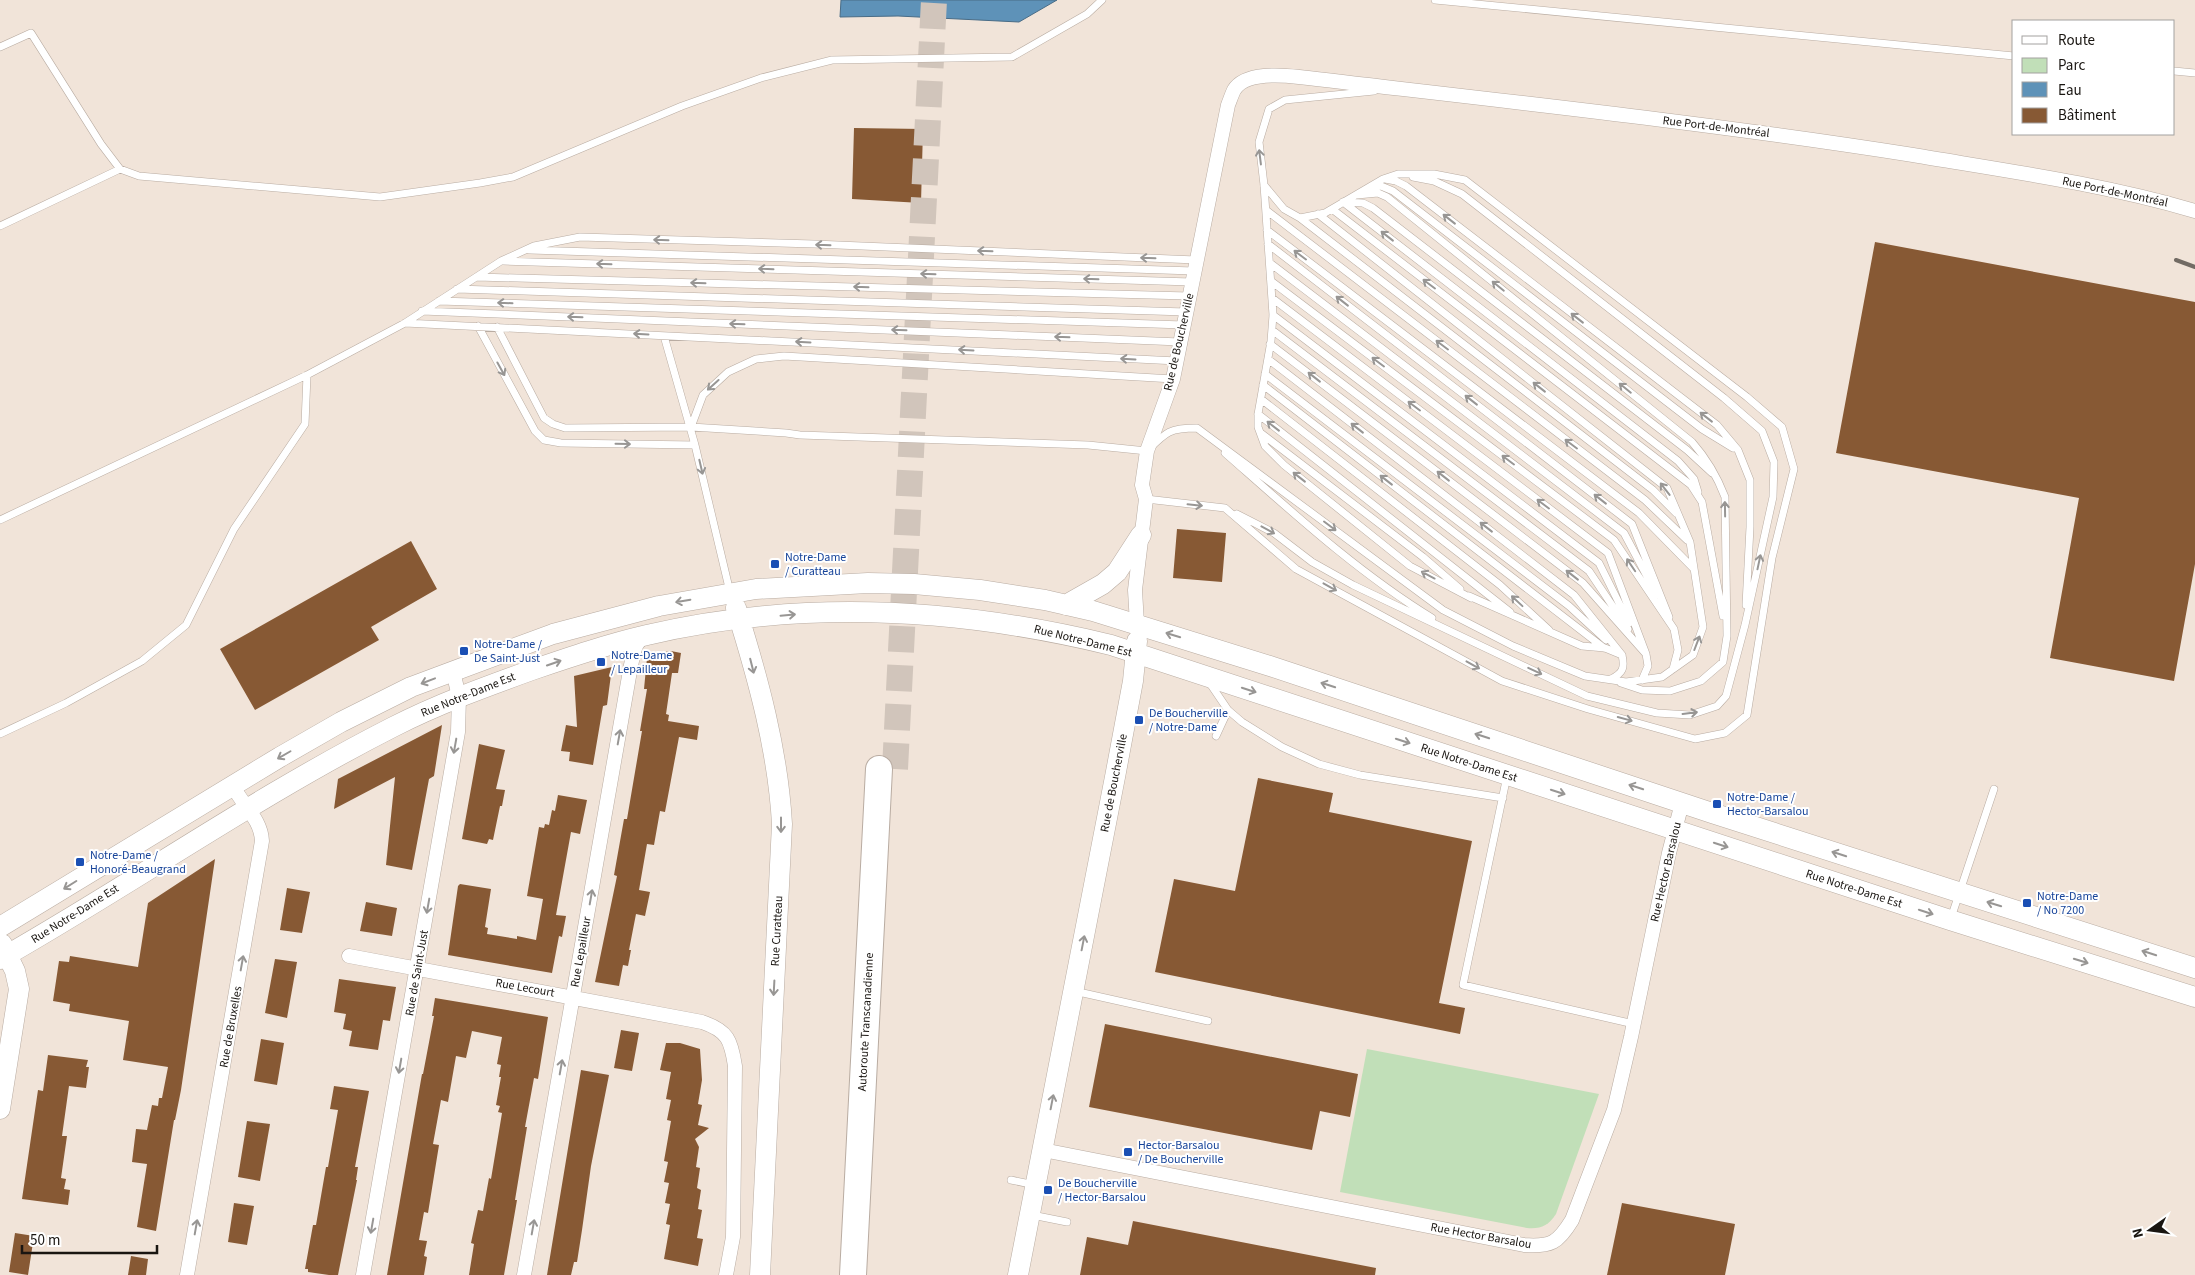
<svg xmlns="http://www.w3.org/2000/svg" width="2195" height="1275" font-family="'Source Sans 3',sans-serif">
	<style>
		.green { fill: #c1dfb8 }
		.water { fill: #5e92b8; stroke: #496c86 }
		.building { fill: #875934 }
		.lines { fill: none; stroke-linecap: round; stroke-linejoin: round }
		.highway-tunnel { stroke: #d1c5bb; stroke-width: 26; stroke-dasharray: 26 13; stroke-linecap: butt }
		.lane-casing { stroke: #b9aca2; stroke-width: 8 }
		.street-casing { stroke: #b9aca2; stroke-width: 15 }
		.secondary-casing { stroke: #b9aca2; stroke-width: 21 }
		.highway-casing { stroke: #b9aca2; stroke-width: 28 }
		.lane { stroke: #fff; stroke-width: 7 }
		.street { stroke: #fff; stroke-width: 14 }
		.secondary { stroke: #fff; stroke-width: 20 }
		.highway { stroke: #fff; stroke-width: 26 }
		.rail { stroke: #726b64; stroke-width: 4 }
		.oneway { stroke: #989694 }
		.transit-dot { fill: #1a4fb4; stroke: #fff; stroke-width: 2 }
		.labels { text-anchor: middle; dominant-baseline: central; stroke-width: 4; stroke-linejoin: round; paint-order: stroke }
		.street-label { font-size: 12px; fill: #191511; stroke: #fff }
		.transit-label { font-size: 12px; fill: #164399; stroke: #fff; text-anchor: start }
	</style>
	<rect width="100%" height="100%" fill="#f1e4d9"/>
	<path class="green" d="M1367 1049 1599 1094 1556 1214C1548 1226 1541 1229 1527 1228L1340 1192Z"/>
	<path class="water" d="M841 0H1057L1019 22 898 16 840 17Z"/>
	<path class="building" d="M854 128 923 129 921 203 852 199Z
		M1875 242 2195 302V564L2174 681 2050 658 2079 498 1836 453Z
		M1177 529 1226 533 1222 582 1173 578Z
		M411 541 437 589 371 627 379 640 255 710 220 649Z
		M671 651 681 653 678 673H672L666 714 669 715 668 721 699 726 697 740 679 737 665 812 660 811 654 845 647 844 639 890 650 892 645 916 636 914 629 950H631L628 966 623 965 619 986 595 982 617 876 614 875 624 819H627L642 731H640L647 689H644L647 658 652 654Z
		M612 667 607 705 603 706 593 765 569 761 570 752 561 751 566 725 577 727 574 676Z
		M442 725 434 776 429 779 412 870 386 865 395 777 334 809 338 779Z
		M479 744 505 750 496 789 505 790 502 806H500L493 840 489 839 487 844 462 839Z
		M1258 778 1333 793 1329 812 1472 841 1439 1003 1465 1008 1460 1034 1155 972 1174 879 1235 891Z
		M558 795 587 800 580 834 571 832 556 915 566 916 562 937 559 936 552 973 448 955 458 886 460 884 491 889 485 927 488 928 487 934 517 939V936L536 940 543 899 527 896 539 827 544 828 545 824 549 825 552 810 555 811Z
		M215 859 181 1090 175 1120H174L156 1231 137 1227 147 1164 132 1162 136 1129 147 1130 152 1105 158 1106 159 1098H162L168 1067 123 1060 129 1021 69 1011 70 1004 53 1001 59 961 69 962 70 956 138 967 148 903Z
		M287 888 310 892 302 933 280 930Z
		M366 902 397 908 392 936 360 931Z
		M275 959 297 962 287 1018 265 1013Z
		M339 979 396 987 390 1021 383 1020 378 1050 349 1046 352 1031 343 1029 346 1014 334 1012Z
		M435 998 548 1017 538 1079 534 1078 525 1127H527L515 1200H517L504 1275H469L474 1244 471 1243 478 1210 483 1211 489 1178 491 1179 502 1113 498 1112 500 1106 496 1105 501 1077H499L501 1065 497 1064 502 1037 472 1031 466 1058 456 1056 448 1102 441 1100 433 1144 439 1145 428 1213 424 1212 419 1240 427 1241 424 1256 427 1257 424 1275H387L422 1074H423L434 1016H432Z
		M1105 1024 1358 1074 1350 1117 1320 1111 1312 1150 1089 1107Z
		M621 1030 639 1033 632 1071 614 1068Z
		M261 1039 284 1043 277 1085 254 1081Z
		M666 1043H680L700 1049 702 1080 698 1104 702 1105 698 1125 709 1128 695 1139 699 1147 696 1167 700 1168 697 1188 701 1190 698 1209 702 1210 697 1238 703 1239 698 1266 664 1259 670 1225 666 1224 670 1204 665 1203 669 1183 664 1182 668 1162 664 1161 671 1121 667 1120 671 1100 666 1099 671 1072 660 1070Z
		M48 1055 88 1060 86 1067H89L86 1088 69 1086 62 1136H67L61 1178 66 1179 64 1189 70 1190 68 1205 22 1199 38 1090 43 1091Z
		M581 1070 609 1075 591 1166 582 1230 577 1262H574L571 1275H547Z
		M334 1086 369 1091 355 1167H358L356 1180H357L338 1275H329L308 1272V1269H305L313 1225H316L326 1167H328L338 1110 330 1109Z
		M247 1121 270 1124 260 1181 238 1177Z
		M234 1203 254 1206 247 1245 228 1242Z
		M1622 1203 1735 1224 1725 1275H1607Z
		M1133 1221 1376 1268 1375 1275H1080L1087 1237 1128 1245Z
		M15 1233 34 1236 28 1275 9 1272Z
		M131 1256 148 1259 146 1275H128Z"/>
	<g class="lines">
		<path class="highway-tunnel" d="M895 769 934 0"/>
		<defs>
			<path id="lane" d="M1435 0 2014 56
				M0 47 31 33 101 144 120 169 139 176 380 197 480 183 513 177 682 106 761 78 832 60 1012 57 1087 14 1102 0
				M2174 71 2195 73
				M1374 91 1285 100 1269 109 1259 142 1264 185 1273 315 1271 341 1258 414V427L1265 446 1284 465 1410 566 1471 598
				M1385 179 1396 181 1406 186 1717 425 1738 450 1750 480V527L1746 605
				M1371 187 1381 186 1393 191 1702 429 1733 448
				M1357 195 1378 193 1387 197 1692 442C1707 459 1717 476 1725 497L1727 636 1723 662 1701 681 1670 691 1642 690 1621 683
				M1343 202 1678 461 1694 479 1698 492
				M1343 202 1363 203 1373 208 1687 450 1712 473
				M1332 209 1691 485 1702 502 1723 616
				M1266 210 1645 500 1687 540
				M1300 218 1653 490 1676 513
				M0 226 120 169
				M1267 230 1639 513 1693 568
				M1268 244 1632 524 1669 617
				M530 250 1194 271
				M503 261 1192 282
				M1270 263 1624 533 1657 595
				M477 277 1189 296
				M1271 281 1614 540 1674 629 1678 650 1673 669
				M457 289 1186 312
				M1272 298 1608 553 1646 654
				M439 301 1184 325
				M422 311 1180 342
				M1273 315 1599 563 1629 623
				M405 323 1177 361
				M478 326 535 431 544 440 561 443 695 445
				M497 327 544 418 553 424 565 428 691 427 786 433 800 435 1088 445 1147 451C1166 432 1169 428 1197 428L1443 610 1513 646 1585 676 1626 682 1662 677 1693 655 1703 627 1690 542 1667 488 1318 214
				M1272 330 1589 571 1628 629
				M664 336 695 445 730 592
				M1270 344 1583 583 1646 654 1648 666 1642 680
				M1268 359 1574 595 1622 655
				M1265 374 1569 606 1606 640
				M1263 385 1604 648
				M1261 399 1500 585 1549 630
				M1258 414 1510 612
				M691 427 703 395 728 372 756 359 784 356 1173 379
				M1262 434 1423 557 1460 589
				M1225 453C1291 511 1357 572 1432 618
				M1146 499 1225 508 1296 569 1502 681 1588 709 1695 739 1725 733 1747 715 1772 558 1794 469 1782 427 1747 397 1465 180 1434 174H1398L1383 179 1325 213 1300 218 1284 209 1264 185
				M1237 514 1274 533 1312 562 1353 585 1587 696 1657 713 1690 715 1717 706 1726 696 1745 625 1773 497 1774 462 1762 431 1724 398 1462 194 1434 181 1413 177
				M0 520 307 375 405 323 501 261 534 246 580 237 814 244 1196 260
				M1469 596 1582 646 1605 648 1622 655C1625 668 1623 673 1611 679
				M1209 682 1228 710 1242 722 1282 747 1319 764 1360 775 1503 798
				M0 734 66 703 142 661 186 625 234 529 305 424 307 375
				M1216 736 1228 710
				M1507 776 1463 985 1634 1024
				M1951 918 1994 789
				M1074 991 1208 1021
				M1011 1180 1035 1185
				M1032 1215 1067 1222"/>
			<path id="street" d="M1137 624 1135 590 1146 499 1142 485 1147 451 1173 379 1228 105C1230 100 1232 94 1234 90 1245 72 1281 75 1299 77 1504 101 1710 123 1913 155 2008 171 2103 184 2195 211
				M349 956 702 1022C728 1031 731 1040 735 1066L733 1237 726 1275
				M1043 1150 1524 1245C1551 1247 1558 1243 1572 1220L1614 1110 1631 1037 1669 853 1682 803
				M187 1275 262 841C261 819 243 806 233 786
				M363 1275 458 732 459 697 453 671
				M524 1275 631 665C634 654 634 641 646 636"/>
			<path id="secondary" d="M1066 605 1103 584 1117 572 1141 535
				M736 608C758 678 778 751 782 824L760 1275
				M0 927 280 757 341 722 411 687 553 634 659 606 756 589 868 583 914 584 980 590 1045 600 1093 611 1273 667 1712 813 2195 968
				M0 959C132 884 257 796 393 727 438 704 485 687 532 670 570 657 608 644 647 635 801 599 959 608 1111 645L1950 920 2195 997
				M0 1109 19 989 15 971 2 944
				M1018 1275 1115 777 1133 681 1137 641"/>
			<path id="highway" d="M853 1275 879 769"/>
		</defs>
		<use href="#lane" class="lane-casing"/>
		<use href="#street" class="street-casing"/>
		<use href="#secondary" class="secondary-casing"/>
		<use href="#highway" class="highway-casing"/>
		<use href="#lane" class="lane"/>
		<use href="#street" class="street"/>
		<use href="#secondary" class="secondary"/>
		<use href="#highway" class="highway"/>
		<path class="rail" d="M2176 260 2195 267"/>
	</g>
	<defs><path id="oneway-shaft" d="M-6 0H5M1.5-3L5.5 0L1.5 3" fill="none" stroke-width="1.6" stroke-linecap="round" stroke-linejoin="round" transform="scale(1.25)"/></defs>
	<g class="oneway">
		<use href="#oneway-shaft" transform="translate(1260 157) rotate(-97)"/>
		<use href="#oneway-shaft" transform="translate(1449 219) rotate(-142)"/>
		<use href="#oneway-shaft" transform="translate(1387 236) rotate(-142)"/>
		<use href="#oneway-shaft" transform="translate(661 240) rotate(-178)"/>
		<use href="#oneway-shaft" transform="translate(823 245) rotate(-178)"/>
		<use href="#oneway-shaft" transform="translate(985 251) rotate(-178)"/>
		<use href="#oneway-shaft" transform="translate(1300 255) rotate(-143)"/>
		<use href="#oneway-shaft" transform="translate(1148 258) rotate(-178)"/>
		<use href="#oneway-shaft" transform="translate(604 264) rotate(-178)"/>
		<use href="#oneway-shaft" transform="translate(766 269) rotate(-178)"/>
		<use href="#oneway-shaft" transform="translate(928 274) rotate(-178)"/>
		<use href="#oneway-shaft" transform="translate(1091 279) rotate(-178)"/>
		<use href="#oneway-shaft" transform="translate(698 283) rotate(-178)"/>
		<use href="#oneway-shaft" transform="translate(1429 284) rotate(-143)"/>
		<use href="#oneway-shaft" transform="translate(1498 286) rotate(-141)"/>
		<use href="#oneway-shaft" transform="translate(861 287) rotate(-178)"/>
		<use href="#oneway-shaft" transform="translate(1342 301) rotate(-142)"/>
		<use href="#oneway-shaft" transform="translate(505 303) rotate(-178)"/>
		<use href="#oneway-shaft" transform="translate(575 317) rotate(-178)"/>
		<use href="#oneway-shaft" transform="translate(1577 318) rotate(-142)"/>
		<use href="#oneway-shaft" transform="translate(737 324) rotate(-178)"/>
		<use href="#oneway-shaft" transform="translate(899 330) rotate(-178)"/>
		<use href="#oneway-shaft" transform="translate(641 334) rotate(-177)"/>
		<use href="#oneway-shaft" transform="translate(1062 337) rotate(-178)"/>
		<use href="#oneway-shaft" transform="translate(803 342) rotate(-177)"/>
		<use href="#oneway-shaft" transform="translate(1442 345) rotate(-143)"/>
		<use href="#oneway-shaft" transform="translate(966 350) rotate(-177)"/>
		<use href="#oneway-shaft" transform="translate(1128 359) rotate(-177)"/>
		<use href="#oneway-shaft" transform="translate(1378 362) rotate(-143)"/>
		<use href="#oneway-shaft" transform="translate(501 369) rotate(61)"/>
		<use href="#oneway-shaft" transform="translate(1314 377) rotate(-142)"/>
		<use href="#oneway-shaft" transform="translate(713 385) rotate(138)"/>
		<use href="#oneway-shaft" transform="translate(1539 387) rotate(-142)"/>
		<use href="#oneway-shaft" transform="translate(1625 388) rotate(-141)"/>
		<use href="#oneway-shaft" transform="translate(1471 400) rotate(-142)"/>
		<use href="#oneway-shaft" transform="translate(1414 406) rotate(-143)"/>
		<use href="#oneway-shaft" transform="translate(1706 417) rotate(-142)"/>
		<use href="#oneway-shaft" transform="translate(1273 426) rotate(-142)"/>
		<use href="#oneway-shaft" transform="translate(1357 428) rotate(-142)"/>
		<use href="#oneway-shaft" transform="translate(623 444) rotate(1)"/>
		<use href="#oneway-shaft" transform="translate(1571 444) rotate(-143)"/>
		<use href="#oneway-shaft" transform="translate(1508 460) rotate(-143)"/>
		<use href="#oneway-shaft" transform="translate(701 467) rotate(77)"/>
		<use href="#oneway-shaft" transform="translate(1443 476) rotate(-142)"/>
		<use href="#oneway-shaft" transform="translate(1299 477) rotate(-142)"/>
		<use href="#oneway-shaft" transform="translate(1386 480) rotate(-142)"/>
		<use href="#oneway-shaft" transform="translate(1665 489) rotate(-128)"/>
		<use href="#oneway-shaft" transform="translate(1600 499) rotate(-142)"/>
		<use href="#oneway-shaft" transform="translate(1543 504) rotate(-143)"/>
		<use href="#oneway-shaft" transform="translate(1195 505) rotate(6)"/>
		<use href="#oneway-shaft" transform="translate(1725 509) rotate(-91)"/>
		<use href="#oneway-shaft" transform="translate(1330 526) rotate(37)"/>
		<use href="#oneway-shaft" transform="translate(1486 527) rotate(-142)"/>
		<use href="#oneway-shaft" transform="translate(1268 530) rotate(29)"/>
		<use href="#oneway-shaft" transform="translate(1759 562) rotate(-78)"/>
		<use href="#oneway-shaft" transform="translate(1631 565) rotate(-124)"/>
		<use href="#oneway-shaft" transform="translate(1428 575) rotate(-152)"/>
		<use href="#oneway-shaft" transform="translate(1572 575) rotate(-142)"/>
		<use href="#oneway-shaft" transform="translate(1330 587) rotate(29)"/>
		<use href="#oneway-shaft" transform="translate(683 601) rotate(170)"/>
		<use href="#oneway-shaft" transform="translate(1517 601) rotate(-137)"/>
		<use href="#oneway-shaft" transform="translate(788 615) rotate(-5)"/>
		<use href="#oneway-shaft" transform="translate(1173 635) rotate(-163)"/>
		<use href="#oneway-shaft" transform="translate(1697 643) rotate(-69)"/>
		<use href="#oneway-shaft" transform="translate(554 663) rotate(-19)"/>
		<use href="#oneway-shaft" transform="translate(1473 665) rotate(29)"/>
		<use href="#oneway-shaft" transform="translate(752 666) rotate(76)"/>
		<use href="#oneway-shaft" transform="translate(1535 671) rotate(25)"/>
		<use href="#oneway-shaft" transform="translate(428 681) rotate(159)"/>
		<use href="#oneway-shaft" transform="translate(1328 685) rotate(-162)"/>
		<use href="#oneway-shaft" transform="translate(1249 690) rotate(18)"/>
		<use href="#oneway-shaft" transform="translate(1690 713) rotate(-7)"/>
		<use href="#oneway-shaft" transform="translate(1625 719) rotate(15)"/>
		<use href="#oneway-shaft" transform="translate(1482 736) rotate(-162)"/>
		<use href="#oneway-shaft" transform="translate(619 737) rotate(-80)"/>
		<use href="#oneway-shaft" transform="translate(1403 741) rotate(18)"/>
		<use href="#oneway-shaft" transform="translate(455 746) rotate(100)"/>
		<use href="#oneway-shaft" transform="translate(284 755) rotate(150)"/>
		<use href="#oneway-shaft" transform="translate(1636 787) rotate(-162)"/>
		<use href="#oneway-shaft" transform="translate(1558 792) rotate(18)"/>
		<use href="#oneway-shaft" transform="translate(781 825) rotate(90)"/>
		<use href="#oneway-shaft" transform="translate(1721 845) rotate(18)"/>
		<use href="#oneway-shaft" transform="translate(1839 854) rotate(-162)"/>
		<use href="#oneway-shaft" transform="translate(70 885) rotate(148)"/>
		<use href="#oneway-shaft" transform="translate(591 897) rotate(-80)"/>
		<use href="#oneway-shaft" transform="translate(1994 904) rotate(-163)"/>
		<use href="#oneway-shaft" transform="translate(428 906) rotate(100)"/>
		<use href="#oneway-shaft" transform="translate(1926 912) rotate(18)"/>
		<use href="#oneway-shaft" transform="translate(1083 943) rotate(-79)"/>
		<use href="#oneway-shaft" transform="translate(2149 953) rotate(-162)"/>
		<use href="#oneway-shaft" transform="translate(2081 961) rotate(17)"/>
		<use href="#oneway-shaft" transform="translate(242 963) rotate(-80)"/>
		<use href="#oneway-shaft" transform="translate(774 988) rotate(93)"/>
		<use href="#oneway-shaft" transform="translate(400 1066) rotate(100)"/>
		<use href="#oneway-shaft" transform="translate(561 1067) rotate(-80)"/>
		<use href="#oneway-shaft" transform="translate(1052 1102) rotate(-79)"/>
		<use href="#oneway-shaft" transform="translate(372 1226) rotate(100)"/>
		<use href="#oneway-shaft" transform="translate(196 1227) rotate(-80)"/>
		<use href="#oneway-shaft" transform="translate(533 1227) rotate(-80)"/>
	</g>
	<g class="transit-dot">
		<rect x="770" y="559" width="10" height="10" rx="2.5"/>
		<rect x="459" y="646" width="10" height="10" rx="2.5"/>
		<rect x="596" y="657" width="10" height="10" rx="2.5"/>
		<rect x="1134" y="715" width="10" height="10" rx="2.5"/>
		<rect x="1712" y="799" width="10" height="10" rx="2.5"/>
		<rect x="75" y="857" width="10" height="10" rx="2.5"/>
		<rect x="2022" y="898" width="10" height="10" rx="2.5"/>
		<rect x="1123" y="1147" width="10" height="10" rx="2.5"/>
		<rect x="1043" y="1185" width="10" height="10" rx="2.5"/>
	</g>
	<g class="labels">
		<g class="street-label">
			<text transform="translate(1716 127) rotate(7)">Rue Port-de-Montréal</text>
			<text transform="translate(2115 192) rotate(12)">Rue Port-de-Montréal</text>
			<text transform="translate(1179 342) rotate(-77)">Rue de Boucherville</text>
			<text transform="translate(1083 641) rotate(14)">Rue Notre-Dame Est</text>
			<text transform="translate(468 695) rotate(-22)">Rue Notre-Dame Est</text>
			<text transform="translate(1469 763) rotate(18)">Rue Notre-Dame Est</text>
			<text transform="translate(1114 783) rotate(-79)">Rue de Boucherville</text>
			<text transform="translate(1666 872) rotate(-77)">Rue Hector Barsalou</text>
			<text transform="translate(1854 889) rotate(18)">Rue Notre-Dame Est</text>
			<text transform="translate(75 914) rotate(-32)">Rue Notre-Dame Est</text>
			<text transform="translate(777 931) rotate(-87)">Rue Curatteau</text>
			<text transform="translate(581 952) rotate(-80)">Rue Lepailleur</text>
			<text transform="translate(417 973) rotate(-80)">Rue de Saint-Just</text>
			<text transform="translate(525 988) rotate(10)">Rue Lecourt</text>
			<text transform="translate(866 1022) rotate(-87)">Autoroute Transcanadienne</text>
			<text transform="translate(231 1027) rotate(-80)">Rue de Bruxelles</text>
			<text transform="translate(1481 1236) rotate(10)">Rue Hector Barsalou</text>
		</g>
		<g class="transit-label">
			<text x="785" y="557">Notre-Dame<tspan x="785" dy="14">/ Curatteau</tspan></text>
			<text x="474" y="644">Notre-Dame /<tspan x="474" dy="14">De Saint-Just</tspan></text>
			<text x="611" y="655">Notre-Dame<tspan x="611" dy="14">/ Lepailleur</tspan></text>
			<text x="1149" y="713">De Boucherville<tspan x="1149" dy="14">/ Notre-Dame</tspan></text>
			<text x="1727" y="797">Notre-Dame /<tspan x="1727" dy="14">Hector-Barsalou</tspan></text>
			<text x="90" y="855">Notre-Dame /<tspan x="90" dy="14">Honoré-Beaugrand</tspan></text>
			<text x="2037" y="896">Notre-Dame<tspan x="2037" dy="14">/ No 7200</tspan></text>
			<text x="1138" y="1145">Hector-Barsalou<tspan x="1138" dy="14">/ De Boucherville</tspan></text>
			<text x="1058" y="1183">De Boucherville<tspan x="1058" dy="14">/ Hector-Barsalou</tspan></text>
		</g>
	</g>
	<rect x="2012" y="20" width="162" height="115" fill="#ffffff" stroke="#a3a1a0"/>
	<rect x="2022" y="36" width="25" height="8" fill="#ffffff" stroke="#a3a1a0"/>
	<text x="2058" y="45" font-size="15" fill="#191511">Route</text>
	<rect x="2022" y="58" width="25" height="15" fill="#c1dfb8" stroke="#a3a1a0"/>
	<text x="2058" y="70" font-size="15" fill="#191511">Parc</text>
	<rect x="2022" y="82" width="25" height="15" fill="#5e92b8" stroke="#a3a1a0"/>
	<text x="2058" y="95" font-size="15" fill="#191511">Eau</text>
	<rect x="2022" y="108" width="25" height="15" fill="#875934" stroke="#a3a1a0"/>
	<text x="2058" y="120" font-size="15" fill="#191511">Bâtiment</text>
	<g transform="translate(2150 1230) rotate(256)" stroke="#ffffff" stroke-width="4" paint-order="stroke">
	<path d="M0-4L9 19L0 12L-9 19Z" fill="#191511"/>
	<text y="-8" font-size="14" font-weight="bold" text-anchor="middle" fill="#191511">N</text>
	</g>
	<path d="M22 1245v8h135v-8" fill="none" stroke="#191511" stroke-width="2.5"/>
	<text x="30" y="1245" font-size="15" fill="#191511" stroke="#ffffff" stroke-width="4" paint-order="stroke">50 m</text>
</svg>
